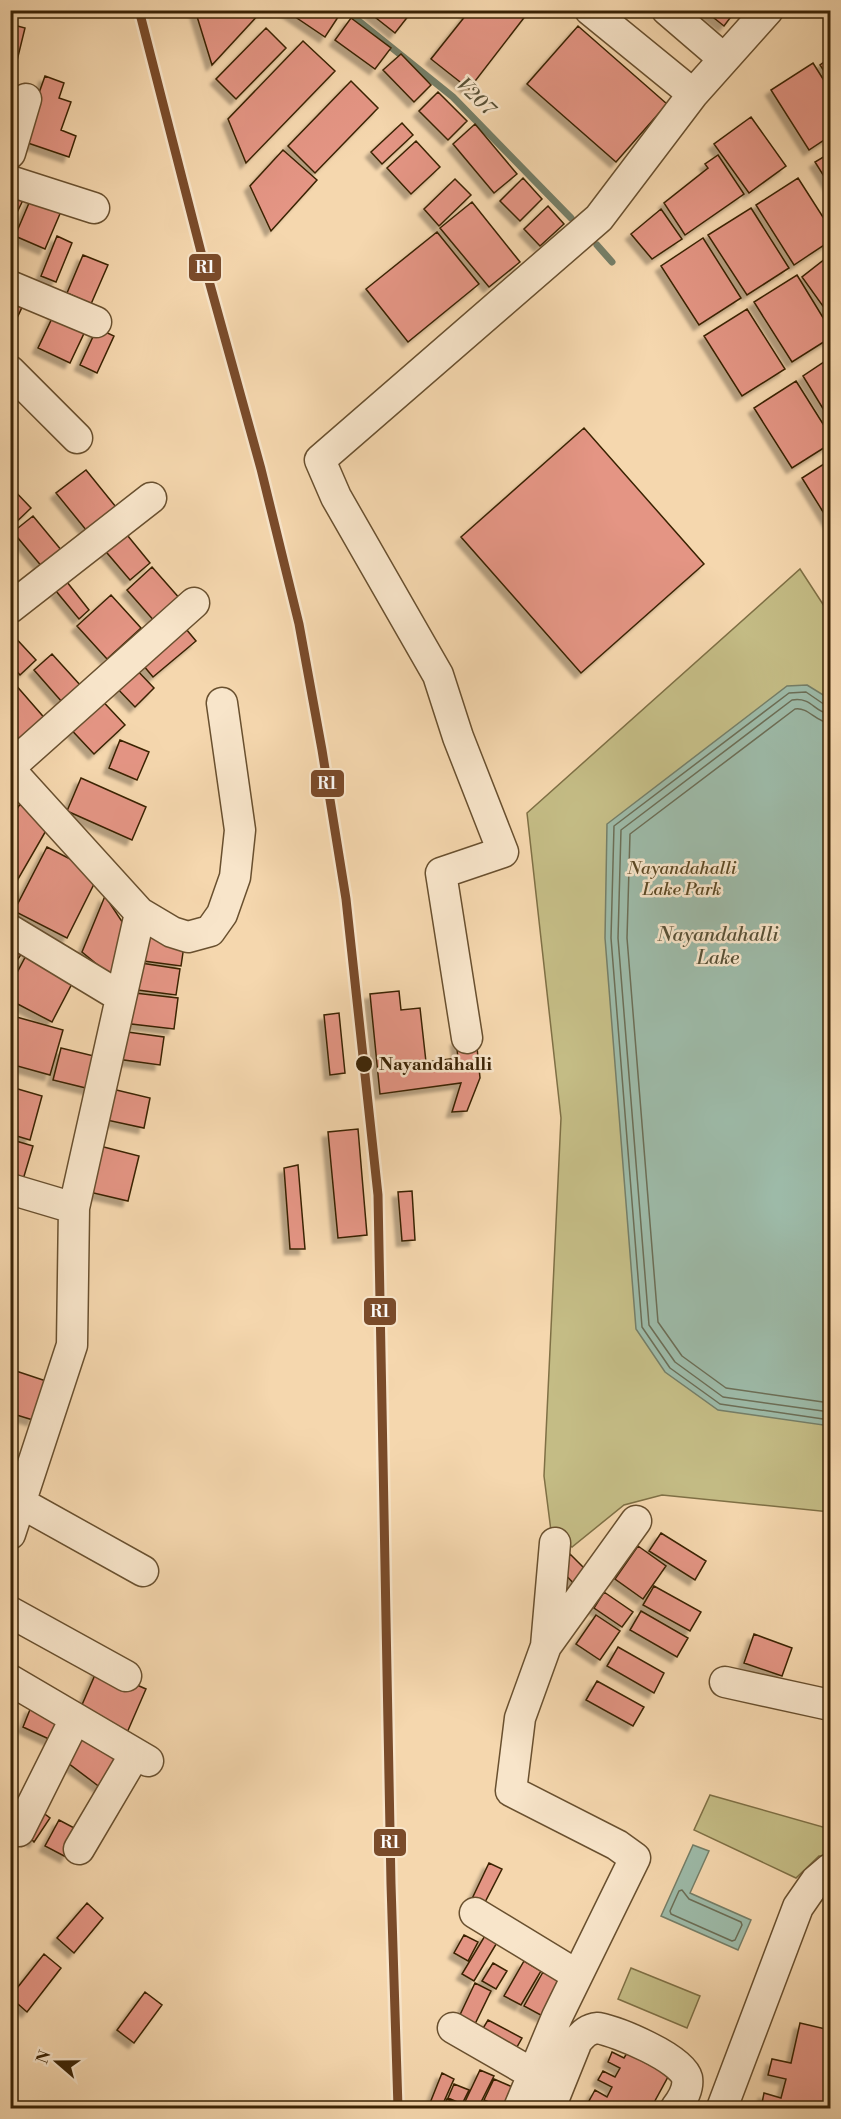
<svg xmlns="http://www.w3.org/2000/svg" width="841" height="2119" font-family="'Libre Bodoni',serif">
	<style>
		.green { fill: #c4bc85; stroke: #7f7045; stroke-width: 1.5 }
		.water { fill: #9dbaa8; stroke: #757e67; stroke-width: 1.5 }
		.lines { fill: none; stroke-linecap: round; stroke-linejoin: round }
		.shore { stroke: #6c6e56; stroke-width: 1.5 }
		.stream { stroke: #757e67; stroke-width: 7 }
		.building { fill: #e49584; stroke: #3a2305; stroke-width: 1.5; filter: url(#shadow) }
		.minor-casing { stroke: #69502f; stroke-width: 33 }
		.minor { stroke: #f8e5ca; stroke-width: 30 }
		.rail-1-casing { stroke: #f8e5ca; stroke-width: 14 }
		.rail-1 { stroke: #7a4b2a; stroke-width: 9 }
		.stop-dot { fill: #3a2305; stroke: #f8e5ca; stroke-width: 2 }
		.labels { text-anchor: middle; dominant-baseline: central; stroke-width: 5; stroke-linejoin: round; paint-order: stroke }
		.park-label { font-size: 18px; font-style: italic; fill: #5c4925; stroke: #f8e5ca }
		.stop-label { font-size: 18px; font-weight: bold; fill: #3a2305; stroke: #f8e5ca; text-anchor: start }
		.water-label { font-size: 20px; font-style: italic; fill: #585036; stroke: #f8e5ca }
		.line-badge { stroke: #f8e5ca; stroke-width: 2 }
		.badge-label { font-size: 16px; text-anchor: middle; font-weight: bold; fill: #fff }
	</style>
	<defs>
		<filter id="shadow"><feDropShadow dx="-5.5" dy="5.5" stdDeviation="1.5" flood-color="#0004"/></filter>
	</defs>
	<rect width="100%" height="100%" fill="#f5d7ae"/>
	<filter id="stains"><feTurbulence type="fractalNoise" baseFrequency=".00333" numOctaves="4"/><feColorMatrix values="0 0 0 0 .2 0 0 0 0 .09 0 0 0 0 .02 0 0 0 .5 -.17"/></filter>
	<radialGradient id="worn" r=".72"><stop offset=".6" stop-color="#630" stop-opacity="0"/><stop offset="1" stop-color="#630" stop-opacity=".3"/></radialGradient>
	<path class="green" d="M800 569 830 615V1512L662 1495 624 1505 572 1547 551 1531 544 1476 561 1118 527 813Z
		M710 1795 830 1829V1856H819L796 1878 694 1830Z
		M631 1968 700 1996 687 2028 618 1999Z"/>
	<path class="water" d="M807 685 825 696 830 703V1426L718 1410 665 1372 636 1329 605 938 607 824 787 686Z
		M693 1845 709 1851 690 1893 751 1920 738 1950 661 1916Z"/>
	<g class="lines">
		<path class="shore" d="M830 706 825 705 806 692 789 693 614 826 611 938 642 1327 670 1368 720 1404 830 1420
			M830 714C813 712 813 697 792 700L621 830 618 938 649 1325 675 1362 723 1397 830 1412
			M830 723C815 722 809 707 795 709L630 834 627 938 658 1322 682 1356 726 1388 830 1403
			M682 1890 689 1899 741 1922 742 1925 735 1940 732 1941 671 1914 670 1911 679 1891Z"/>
		<path class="stream" d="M345 10 453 97 571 218
			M597 245 612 262"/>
	</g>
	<path class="building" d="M195 10H259L261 12 212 65Z
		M285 10H342V11L325 37Z
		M366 10H413L395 33Z
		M470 10H530L469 89 431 59Z
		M704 10H736L724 26Z
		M351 18 391 48 375 69 335 40Z
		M10 24 25 28 12 81 10 80Z
		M578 26 667 104 616 162 527 84Z
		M266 28 286 48 236 99 216 79Z
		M303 41 335 71 246 163 228 119Z
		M401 54 431 85 414 102 383 70Z
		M830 58V80L820 65Z
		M813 63 830 90V136L809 150 771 90Z
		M45 76 64 83 59 98 71 102 61 130 76 136 69 157 22 141Z
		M351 81 378 108 315 173 288 146Z
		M438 92 467 121 448 140 419 111Z
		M751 117 786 166 749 193 714 144Z
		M402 123 413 135 382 164 371 152Z
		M475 124 517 174 494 193 453 144Z
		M416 141 440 167 411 194 387 168Z
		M283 150 317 180 271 231 250 186Z
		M830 153V186L815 162Z
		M718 155 744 194 685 235 664 203 708 168 705 164Z
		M523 178 542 199 520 221 500 201Z
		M798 178 830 228V241L794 265 756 205Z
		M455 179 471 195 439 226 424 209Z
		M10 190 25 196 10 227Z
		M32 196 62 209 45 249 15 236Z
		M472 202 520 262 489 287 440 228Z
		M548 206 564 224 540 246 524 229Z
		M751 208 789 268 747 295 708 235Z
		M661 209 682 239 652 259 631 234Z
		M437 232 479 284 408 342 366 289Z
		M57 236 72 243 56 282 41 276Z
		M703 238 741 298 699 325 661 266Z
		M83 255 108 265 91 304 67 293Z
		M830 255V316L802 277Z
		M797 275 830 329V338L792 362 754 302Z
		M10 296 24 303 10 333Z
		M747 309 785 369 742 396 704 336Z
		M55 312 87 327 70 363 38 348Z
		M97 328 114 336 97 373 80 365Z
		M830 358V420L803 376Z
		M796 381 830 435V444L792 468 754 408Z
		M584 428 704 564 581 673 461 537Z
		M830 460V523L802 478Z
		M86 470 120 512 91 536 56 493Z
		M10 486 31 508 11 527 10 526Z
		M33 516 67 557 48 574 13 532Z
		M123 530 150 563 130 580 102 547Z
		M152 567 181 600 156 623 127 590Z
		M67 582 89 610 79 619 56 591Z
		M111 595 141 628 107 659 77 626Z
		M181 623 196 641 153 677 138 659Z
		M10 632 36 660 20 675 10 664Z
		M52 654 81 686 62 702 34 670Z
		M132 665 154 688 135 707 113 684Z
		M14 683 48 722 15 751 10 746V686Z
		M95 693 125 725 94 754 64 722Z
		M120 740 149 752 137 780 109 768Z
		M81 778 146 807 132 840 67 811Z
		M20 804 51 822 10 893V820Z
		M47 847 99 874 67 938 14 911Z
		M105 896 129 932 110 975 82 952Z
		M140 932 185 939 181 966 136 960Z
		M10 946 22 953 10 971Z
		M29 950 76 976 52 1022 10 1000V986Z
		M134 962 180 969 176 995 130 989Z
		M399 991 401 1010 420 1008 426 1062 458 1058 456 1040 476 1037 480 1078 467 1111 452 1112 461 1083 380 1094 370 994Z
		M126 992 178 998 174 1029 123 1023Z
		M339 1013 345 1073 330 1075 324 1015Z
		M13 1016 63 1030 50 1075 10 1064V1025Z
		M120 1031 164 1037 160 1065 117 1059Z
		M61 1048 98 1057 90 1089 53 1080Z
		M11 1087 42 1096 30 1140 10 1134Z
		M108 1088 150 1098 144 1128 102 1119Z
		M358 1129 367 1235 338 1238 328 1132Z
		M16 1141 33 1146 22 1183 10 1179V1161Z
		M96 1145 139 1156 128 1201 85 1191Z
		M298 1165 305 1249H290L284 1168Z
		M412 1191 415 1240 402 1241 398 1192Z
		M10 1369 46 1381 33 1420 10 1413Z
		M661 1533 706 1561 695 1580 649 1551Z
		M638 1546 666 1566 643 1599 615 1579Z
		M570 1554 592 1576 579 1589 558 1567Z
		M654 1586 701 1612 690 1631 643 1605Z
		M604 1592 633 1612 622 1627 594 1608Z
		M641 1611 688 1638 677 1657 630 1630Z
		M596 1615 620 1631 600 1660 576 1644Z
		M754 1634 792 1648 782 1676 744 1663Z
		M618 1647 664 1673 654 1693 607 1666Z
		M98 1668 146 1689 126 1735 78 1714Z
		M597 1681 644 1707 633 1726 586 1700Z
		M31 1707 60 1720 51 1740 23 1727Z
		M82 1734 120 1762 101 1788 64 1760Z
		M38 1809 50 1818 34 1842 25 1832Z
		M59 1820 80 1831 66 1857 45 1846Z
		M489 1863 502 1869 481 1910 469 1905Z
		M87 1903 103 1918 74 1953 57 1938Z
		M486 1934 498 1941 474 1981 462 1974Z
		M464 1935 478 1942 468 1961 454 1953Z
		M44 1954 61 1968 27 2012 10 1997Z
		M524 1961 541 1971 521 2005 504 1996Z
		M493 1963 507 1971 496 1989 482 1981Z
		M543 1972 567 1986 548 2019 524 2006Z
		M475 1983 491 1991 474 2026 458 2019Z
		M145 1992 162 2005 134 2043 117 2030Z
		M488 2020 522 2038 513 2054 479 2035Z
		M800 2023 830 2030V2041L826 2060 830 2061V2108H761L764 2093 781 2098 786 2079 768 2075 772 2059 791 2063Z
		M612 2052 624 2058 627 2053 669 2075 651 2108H601V2107L589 2101 595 2090 607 2097 612 2087 598 2080 603 2071 615 2077 620 2068 608 2062Z
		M480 2070 494 2076 478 2108H469L463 2106Z
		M442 2073 454 2079 441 2108H428Z
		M494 2079 517 2089 508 2108H503L484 2100Z
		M454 2084 469 2090 462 2104 448 2098Z
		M447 2099 465 2108H443Z"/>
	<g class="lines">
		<defs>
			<path id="minor" d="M590 10 693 94
				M667 10 724 59
				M10 153 26 99
				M10 181 94 208
				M10 286 96 322
				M10 371 77 438
				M10 608 151 498
				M10 767 194 603
				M10 770 140 913 74 1208 72 1345 10 1534
				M140 913 172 932 188 937 210 931 222 914 235 877 240 830 222 703
				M10 930 121 997
				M467 1038 441 873 503 852 458 737 438 675 336 497 320 460 599 218 693 94 768 10
				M10 1189 74 1208
				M21 1503 143 1571
				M10 1612 126 1676
				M546 1646 636 1521
				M10 1680 148 1761
				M725 1682 830 1705
				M19 1831 75 1719
				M79 1849 135 1754
				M475 1913 577 1975
				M453 2028 533 2074
				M519 2108 557 2017 635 1858 617 1845 511 1791 520 1718 546 1646 555 1543
				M550 2108 577 2041C584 2033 588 2029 598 2028 618 2032 682 2058 687 2078 689 2089 682 2100 676 2108
				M722 2108 798 1907 816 1881 830 1869"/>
		</defs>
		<use href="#minor" class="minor-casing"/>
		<use href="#minor" class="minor"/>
		<defs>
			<path id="rail-1" d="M139 10 201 252 261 469 299 624 322 750 346 899 378 1195 391 1884 398 2108"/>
		</defs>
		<use href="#rail-1" class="rail-1-casing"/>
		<use href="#rail-1" class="rail-1"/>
	</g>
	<circle class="stop-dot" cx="364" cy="1064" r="9"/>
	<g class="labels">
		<g class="park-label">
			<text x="682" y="868">Nayandahalli<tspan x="682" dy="21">Lake Park</tspan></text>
		</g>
		<g class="stop-label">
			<text x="379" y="1064">Nayandahalli</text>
		</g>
		<g class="water-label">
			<text transform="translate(475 97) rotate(44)">V207</text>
			<text x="718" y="935">Nayandahalli<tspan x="718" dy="23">Lake</tspan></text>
		</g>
	</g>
	<g class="line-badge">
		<rect x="188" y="253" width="34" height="29" rx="6" fill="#7a4b2a"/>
		<rect x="310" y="769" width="35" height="29" rx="6" fill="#7a4b2a"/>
		<rect x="363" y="1297" width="34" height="29" rx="6" fill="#7a4b2a"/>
		<rect x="373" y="1828" width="34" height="29" rx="6" fill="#7a4b2a"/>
	</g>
	<g class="badge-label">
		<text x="205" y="273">R1</text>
		<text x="327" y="789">R1</text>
		<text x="380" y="1317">R1</text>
		<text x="390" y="1848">R1</text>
	</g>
	<rect width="841" height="2119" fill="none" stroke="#f5d7ae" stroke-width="36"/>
	<rect x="12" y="12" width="817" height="2095" fill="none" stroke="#3a2305" stroke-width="3"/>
	<rect x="18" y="18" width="805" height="2083" fill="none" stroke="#3a2305" stroke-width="1.5"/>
	<g transform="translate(57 2062) rotate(290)" stroke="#f8e5ca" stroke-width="4.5" paint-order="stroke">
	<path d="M0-4.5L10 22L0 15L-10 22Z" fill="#3a2305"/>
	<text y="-9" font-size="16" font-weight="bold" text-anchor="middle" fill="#3a2305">N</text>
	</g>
	<rect width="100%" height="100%" filter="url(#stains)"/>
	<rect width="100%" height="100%" fill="url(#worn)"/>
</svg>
